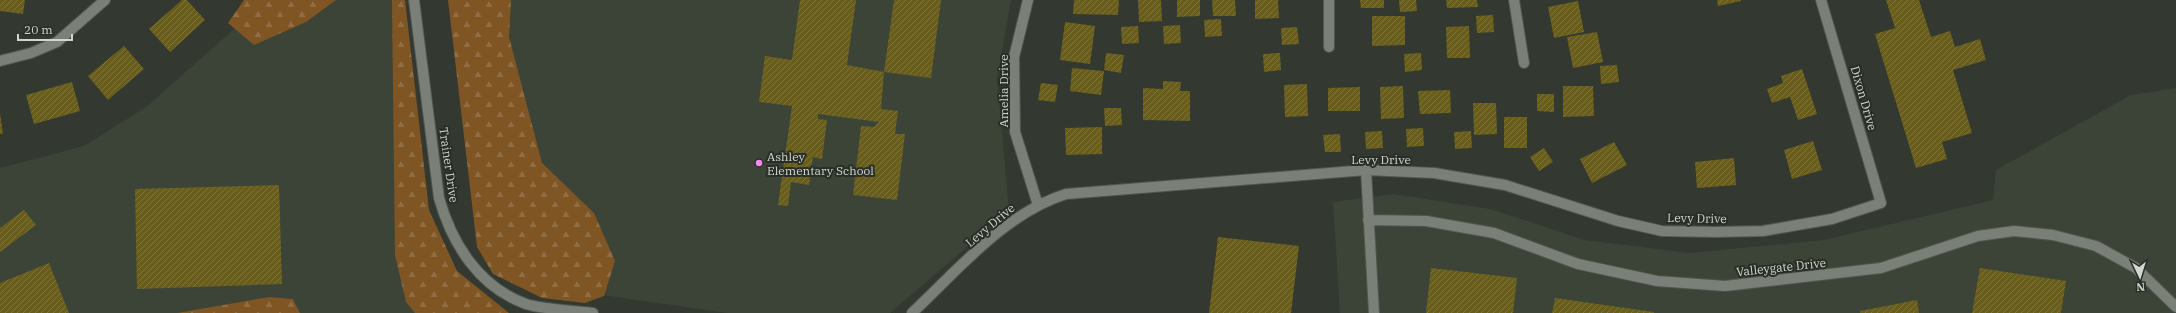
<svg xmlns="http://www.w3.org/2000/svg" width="2176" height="313" font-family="'IBM Plex Serif',serif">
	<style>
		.built { fill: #3c4437 }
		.forest { fill: url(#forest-firs) }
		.building { fill: url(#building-hatch) }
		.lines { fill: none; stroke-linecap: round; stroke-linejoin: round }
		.street-casing { stroke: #525650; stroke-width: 12 }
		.street { stroke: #7a8077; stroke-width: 10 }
		.poi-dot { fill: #f489f0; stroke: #292e26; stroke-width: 1.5 }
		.labels { text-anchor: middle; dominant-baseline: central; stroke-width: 4; stroke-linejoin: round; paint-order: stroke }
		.street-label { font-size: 12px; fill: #d2d6d1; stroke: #292e26 }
		.poi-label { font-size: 12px; fill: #d2d6d1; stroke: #292e26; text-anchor: start }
	</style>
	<defs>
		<pattern id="forest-firs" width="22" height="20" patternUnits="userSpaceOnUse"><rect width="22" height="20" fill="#7f5524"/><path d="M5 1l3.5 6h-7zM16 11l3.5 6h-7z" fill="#906d43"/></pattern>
		<pattern id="building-hatch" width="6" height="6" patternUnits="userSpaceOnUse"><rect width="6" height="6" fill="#685d1b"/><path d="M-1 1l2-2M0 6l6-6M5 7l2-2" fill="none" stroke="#7d743b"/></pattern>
	</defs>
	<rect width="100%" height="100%" fill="#333830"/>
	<path class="built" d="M267 0H396L423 313H300L293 299 269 297 177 313H0V168L84 146 146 107Z
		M502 0H1011L997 78 1009 211 890 313H728L581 292 500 31Z
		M2176 88V313H1340L1333 202 1394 194 1490 209 1585 240 1690 253 1824 240 1993 200 1996 170 2131 95Z"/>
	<path class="forest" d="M244 0H336L306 22 254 45 228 23Z
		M392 0H405L429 210 457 271 509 313H415L406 302 395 255Z
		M448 0H511L509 37 542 163 594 213 615 261 604 296 585 303 542 298 493 274 477 247Z
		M269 297 293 299 300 313H177Z"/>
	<path class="building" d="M0 0H25L23 14 0 11Z
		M182 0H187L205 20 170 52 149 29Z
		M800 0H856L847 65 884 72 894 0H941L931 78 884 72 881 109 898 111 895 134H905L897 200 853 195 861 126 874 127 879 122 818 114V119L827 120 822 159 813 157 809 185 791 182 788 206 778 205 792 106 759 102 765 56 792 60Z
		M1074 0H1119L1118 15 1073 14Z
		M1138 0H1161L1162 21 1139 22Z
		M1177 0H1200V16L1177 17Z
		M1212 0H1235L1236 16H1213Z
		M1255 0H1278L1279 18 1255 19Z
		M1360 0H1384V8H1361Z
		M1399 0H1416L1417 11 1400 12Z
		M1446 0H1477L1478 7 1447 8Z
		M1717 0H1741V1L1718 6Z
		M1886 0H1919L1931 37 1950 31 1955 47 1980 39 1986 60 1953 70 1972 133 1942 142 1947 159 1916 168 1875 34 1895 28Z
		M1578 1 1584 32 1554 38 1548 7Z
		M1493 15 1494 32 1477 33 1476 16Z
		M1372 16H1405V45L1372 46Z
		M1221 19 1222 36 1205 37 1204 20Z
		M1065 22 1095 26 1090 64 1060 60Z
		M1180 25 1181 43 1164 44 1163 26Z
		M1138 26 1139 43 1122 44 1121 27Z
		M1469 26 1470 58H1447L1446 27Z
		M1297 27 1299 44 1282 45 1281 28Z
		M1597 32 1603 62 1573 68 1567 37Z
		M124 46 144 69 108 100 88 76Z
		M1106 53 1124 55 1121 73 1104 70Z
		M1280 53 1281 70 1264 72 1263 54Z
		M1421 53 1422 70 1405 72 1404 54Z
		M1617 65 1619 82 1601 84 1600 66Z
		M1072 68 1104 71 1101 95 1070 91Z
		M1802 69 1817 114 1798 120 1790 97 1772 103 1767 89 1783 83 1781 76Z
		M1163 81 1181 82 1180 91H1190V121L1143 120V88L1163 89Z
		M72 82 80 111 34 124 26 95Z
		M1041 83 1058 85 1055 102 1038 100Z
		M1307 84 1308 116 1285 117 1284 85Z
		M1403 86 1404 118 1381 119 1380 87Z
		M1563 86H1593L1594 116 1563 117Z
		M1360 87V111H1328V88Z
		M1450 90 1451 113 1420 114 1418 91Z
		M1537 94H1554V112L1537 111Z
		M1473 103H1496L1497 134 1474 135Z
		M1104 108H1121L1122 125 1105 126Z
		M0 113 3 134H0Z
		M1504 117H1527V148H1504Z
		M1102 127V154L1066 155 1065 128Z
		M1423 128 1424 146 1407 147 1406 129Z
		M1382 131 1383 148 1366 149 1365 132Z
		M1471 131 1472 148 1455 149 1454 132Z
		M1340 134 1341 152H1325L1323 135Z
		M1813 141 1822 170 1792 179 1784 150Z
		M1614 142 1627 165 1592 183 1580 159Z
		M1544 148 1553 162 1539 171 1530 157Z
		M1734 158 1736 185 1697 188 1695 162Z
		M279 185 282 284 137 289 135 189Z
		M24 210 36 225 0 252V228Z
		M1218 237 1299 246 1291 313H1209Z
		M49 263 69 313H0V283Z
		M1431 268 1517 278 1513 313H1426Z
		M1980 268 2066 281 2061 313H1972Z
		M1555 298 1654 312V313H1552Z
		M1917 300 1919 313H1860V311Z"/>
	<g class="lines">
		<defs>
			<path id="street" d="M414 0 439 198C452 244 479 287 526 304 541 309 575 311 593 313
				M1028 0 1014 57 1015 132 1038 205
				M1329 0V47
				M1514 0 1524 63
				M0 61 31 53 57 42 105 0
				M1366 170 1374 313
				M1368 220 1426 221 1494 233 1578 264 1657 281 1725 286 1881 268 1978 236 2014 231 2053 235 2096 246 2136 268 2176 307
				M912 313C958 270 1005 213 1066 194L1366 170 1434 173 1505 185 1618 221 1662 231 1715 232 1763 231 1832 219 1881 203 1821 0"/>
		</defs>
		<use href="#street" class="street-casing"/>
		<use href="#street" class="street"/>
	</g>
	<circle class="poi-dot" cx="759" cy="163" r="4"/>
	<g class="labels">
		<g class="street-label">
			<text transform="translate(1003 91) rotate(-90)">Amelia Drive</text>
			<text transform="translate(1864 98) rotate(74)">Dixon Drive</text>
			<text x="1381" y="159">Levy Drive</text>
			<text transform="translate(449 165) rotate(82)">Trainer Drive</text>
			<text transform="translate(1697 218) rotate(1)">Levy Drive</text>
			<text transform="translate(990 225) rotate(-40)">Levy Drive</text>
			<text transform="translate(1781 267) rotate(-6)">Valleygate Drive</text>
		</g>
		<g class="poi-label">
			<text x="767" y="156">Ashley<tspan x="767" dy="14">Elementary School</tspan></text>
		</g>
	</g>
	<g transform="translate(2140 277) rotate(176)" stroke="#292e26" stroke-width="3" paint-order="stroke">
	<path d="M0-3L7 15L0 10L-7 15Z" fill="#d2d6d1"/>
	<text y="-6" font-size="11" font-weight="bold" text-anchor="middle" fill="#d2d6d1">N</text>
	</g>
	<path d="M18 34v6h54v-6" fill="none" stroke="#d2d6d1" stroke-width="2"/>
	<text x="24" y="34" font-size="12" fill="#d2d6d1" stroke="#292e26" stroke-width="3" paint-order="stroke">20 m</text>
</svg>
